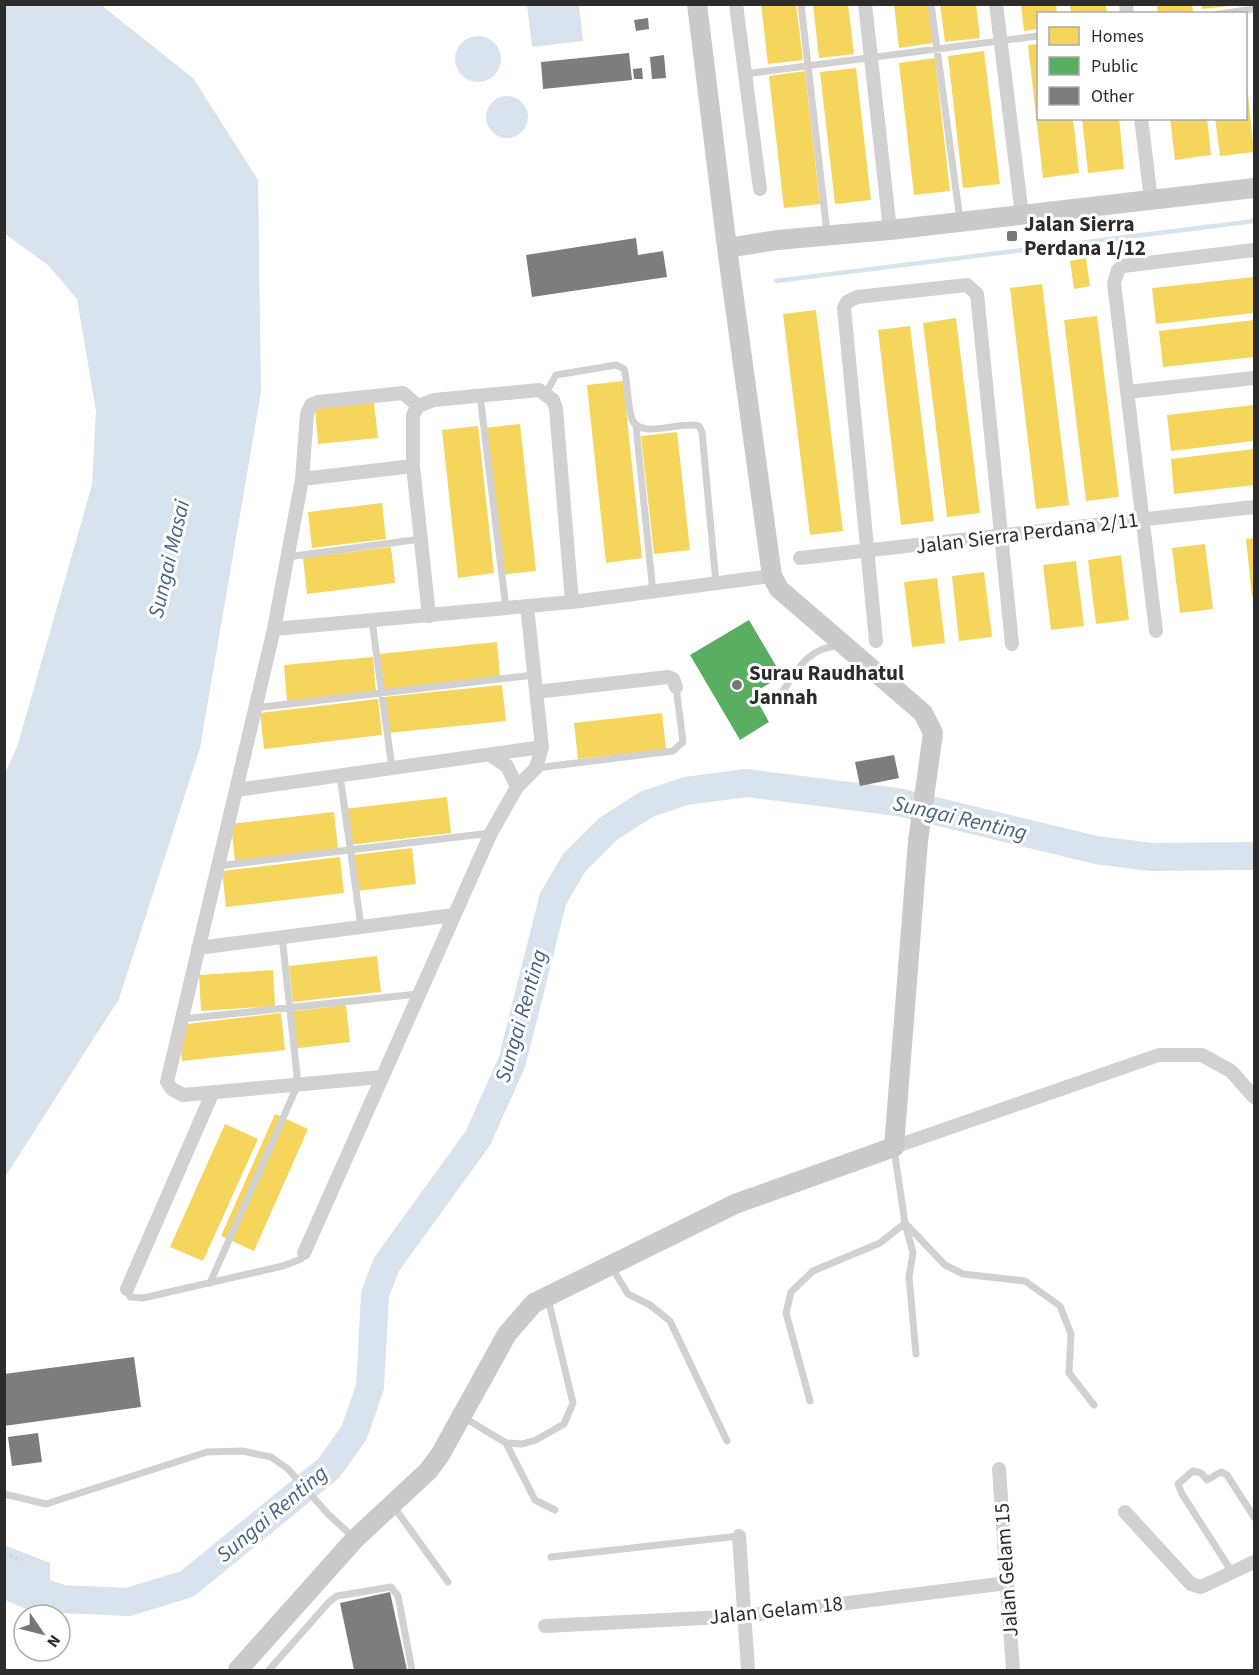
<svg xmlns="http://www.w3.org/2000/svg" width="1259" height="1675" font-family="'Source Sans 3',sans-serif">
	<style>
		.water { fill: #d9e3ee }
		.homes { fill: #f6d55c }
		.public { fill: #5aae61 }
		.lines { fill: none; stroke-linecap: round; stroke-linejoin: round }
		.stream { stroke: #d9e3ee; stroke-width: 4.5 }
		.river { stroke: #d9e3ee; stroke-width: 28 }
		.building { fill: #7d7d7d }
		.path { stroke: #d1d1d1; stroke-width: 3; stroke-dasharray: 3 3; stroke-linecap: butt }
		.lane { stroke: #d1d1d1; stroke-width: 7 }
		.street { stroke: #d1d1d1; stroke-width: 14 }
		.secondary { stroke: #cacaca; stroke-width: 20 }
		.poi-dot { fill: #767676; stroke: #fff; stroke-width: 2 }
		.labels { text-anchor: middle; dominant-baseline: central; stroke-width: 6; stroke-linejoin: round; paint-order: stroke }
		.poi-label { font-size: 21px; font-weight: bold; fill: #2c2c2c; stroke: #fff; text-anchor: start }
		.street-label { font-size: 21px; fill: #2c2c2c; stroke: #fff }
		.water-label { font-size: 22px; font-style: italic; fill: #456384; stroke: #fff }
	</style>
	<rect width="100%" height="100%" fill="#fff"/>
	<path class="water" d="M5 4 101 5 193 78 258 180 261 392 200 748 119 999 5 1177V774L18 744 92 485 96 411 77 299 48 265 5 234Z
		M527 5H579L583 41 532 47Z
		M455 59a23 23 0 1 1 46 0a23 23 0 1 1-46 0Z
		M486 117a21 21 0 1 1 42 0a21 21 0 1 1-42 0Z
		M4 1545 50 1563V1615H40L5 1600Z"/>
	<path class="homes" d="M761 4H796L803 60 768 64Z
		M813 4H848L854 54 819 58Z
		M894 4H929L933 43 899 48Z
		M940 4H976L980 38 945 42Z
		M1021 4H1056L1057 14H1038V29L1024 31Z
		M1070 4H1106L1107 14H1071Z
		M1157 4H1192L1193 12 1158 14Z
		M1202 4H1228L1229 6 1202 9Z
		M1038 44V118H1073L1079 173 1043 178 1028 45Z
		M984 51 1000 184 963 188 948 56Z
		M935 58 950 191 914 195 899 63Z
		M856 68 871 200 835 204 820 72Z
		M805 71 820 204 784 208 769 76Z
		M1246 76 1254 152 1220 156 1215 118H1246Z
		M1082 118H1119L1124 169 1088 173Z
		M1170 118H1207L1211 155 1175 160Z
		M1086 258 1090 286 1074 289 1070 261Z
		M1254 277V313L1156 324 1152 288Z
		M1042 284 1069 505 1036 509 1010 288Z
		M816 310 843 531 810 535 783 314Z
		M1097 316 1119 497 1086 501 1064 320Z
		M956 318 980 513 947 517 923 323Z
		M1254 320V357L1163 367 1159 331Z
		M910 326 934 521 901 525 878 330Z
		M623 381 642 558 606 563 587 385Z
		M374 402 378 438 318 444 315 408Z
		M1254 405V441L1171 451 1167 415Z
		M520 424 536 571 500 575 484 428Z
		M478 426 494 573 458 578 442 430Z
		M677 432 690 550 654 554 641 436Z
		M1254 449V485L1174 494 1171 459Z
		M382 503 386 539 312 548 308 512Z
		M1254 538V596H1252L1246 539Z
		M1205 544 1213 609 1180 613 1172 548Z
		M391 547 395 583 307 594 303 558Z
		M1121 555 1129 620 1096 624 1088 560Z
		M1076 561 1084 626 1051 630 1043 565Z
		M984 572 992 637 959 641 952 576Z
		M937 578 945 643 912 647 904 582Z
		M497 642 500 678 383 691 379 654Z
		M373 657 376 693 287 701 284 665Z
		M502 685 506 721 388 733 384 697Z
		M378 699 382 735 264 749 260 713Z
		M662 713 666 749 578 759 574 723Z
		M447 797 451 833 348 845 344 809Z
		M334 812 338 849 235 861 231 824Z
		M412 848 416 884 357 891 353 855Z
		M340 857 344 893 226 907 222 871Z
		M377 956 381 992 293 1002 289 966Z
		M273 970 275 1006 201 1011 199 975Z
		M346 1005 350 1042 291 1049 287 1012Z
		M281 1013 285 1050 182 1061 178 1025Z
		M275 1114 308 1129 254 1251 221 1236Z
		M225 1124 258 1139 203 1261 170 1247Z"/>
	<path class="public" d="M749 620 782 676 753 693 769 722 740 740 690 655Z"/>
	<g class="lines">
		<path class="stream" d="M776 281 1254 221"/>
		<path class="river" d="M4 1579 62 1599 128 1602 187 1584 329 1468 354 1433 370 1387 375 1295 386 1265 478 1138 512 1062 553 899 574 863 608 829 647 804 686 791 746 783 898 802 1096 850 1151 857 1254 856"/>
	</g>
	<path class="building" d="M648 18 649 29 636 31 634 20Z
		M629 53 632 80 543 89 541 62Z
		M664 55 666 78 652 79 650 57Z
		M642 68 643 79H634L633 69Z
		M636 238 638 255 663 251 667 277 532 297 526 255Z
		M894 755 899 778 860 786 855 762Z
		M134 1357 141 1407 4 1426V1374Z
		M38 1433 42 1462 12 1466 8 1437Z
		M390 1592 407 1670H354L340 1603Z"/>
	<g class="lines">
		<path class="path" d="M4 1553 22 1560"/>
		<path class="lane" d="M801 4 827 233
			M931 4 960 220
			M1219 14 1254 9
			M745 74 1038 36
			M546 393 556 375 616 365 624 369C628 384 627 400 631 416 636 442 681 420 699 426L702 432 716 583
			M480 395 506 608
			M636 426 653 592
			M287 557 421 539
			M372 621 392 768
			M781 694C797 670 808 647 839 646
			M255 708 534 675
			M536 768 673 751 683 742 676 687
			M340 776 361 926
			M217 866 491 833
			M182 1019 418 994
			M894 1149 905 1223 913 1253 909 1277 916 1354
			M612 1268 628 1294 650 1305 670 1321 727 1441
			M210 1283 298 1084 282 936
			M127 1289 130 1297 143 1298 283 1266 301 1259 304 1253
			M810 1401 786 1313 791 1292 813 1271 880 1243 905 1223 945 1265 963 1274 1025 1281 1060 1306 1071 1334 1069 1373 1094 1405
			M463 1417 506 1443 522 1444 536 1440 564 1424 573 1403 548 1299
			M506 1443 535 1500 555 1510
			M4 1494 46 1504 207 1452 242 1451 271 1457 288 1469 328 1514 353 1537
			M394 1507 448 1582
			M551 1557 739 1536
			M1232 1572 1182 1494 1178 1484 1193 1471 1201 1473 1207 1480 1221 1472 1227 1475 1254 1517
			M269 1670 329 1602 337 1596 391 1587 398 1596 412 1670"/>
		<path class="street" d="M736 4 760 189
			M865 4 890 230
			M996 4 1022 215
			M1126 4 1127 14
			M1141 118 1151 199
			M1127 392 1254 378
			M302 479 413 466
			M800 558 1254 507
			M429 616 413 466V415L418 406 434 400 539 390 553 400 556 409 572 602
			M274 629 572 602 772 576
			M1156 631 1114 283 1118 270 1123 266 1254 250
			M876 641 844 308 847 302 857 297 967 285 977 294 1012 644
			M536 692 668 677 673 679 676 687
			M490 755 507 766 517 787
			M236 790 542 747
			M198 948 454 915
			M381 1077 183 1095 172 1089 167 1082 274 629 302 479 307 414 311 405 318 402 403 393 418 406
			M894 1147 1159 1055H1202L1231 1071 1254 1097
			M304 1253 491 833 517 787 536 768 542 747 527 606
			M127 1289 212 1094
			M999 1469 1013 1670
			M1125 1512 1191 1584 1201 1587 1254 1562
			M739 1536 748 1670
			M545 1626 744 1616 1007 1583"/>
		<path class="secondary" d="M727 248 777 240 890 230 1254 188
			M238 1670 355 1539 428 1471 440 1455 507 1334 534 1303 735 1204 894 1147 918 841 933 733 923 713 779 589 772 576 727 248 697 4"/>
	</g>
	<g class="poi-dot">
		<rect x="1006" y="230" width="12" height="12" rx="3"/>
		<circle cx="737" cy="685" r="6"/>
	</g>
	<g class="labels">
		<g class="poi-label">
			<text x="1024" y="224">Jalan Sierra<tspan x="1024" dy="24">Perdana 1/12</tspan></text>
			<text x="749" y="673">Surau Raudhatul<tspan x="749" dy="24">Jannah</tspan></text>
		</g>
		<g class="street-label">
			<text transform="translate(1027 533) rotate(-7)">Jalan Sierra Perdana 2/11</text>
			<text transform="translate(1006 1570) rotate(-94)">Jalan Gelam 15</text>
			<text transform="translate(776 1610) rotate(-6)">Jalan Gelam 18</text>
		</g>
		<g class="water-label">
			<text transform="translate(169 559) rotate(-77)">Sungai Masai</text>
			<text transform="translate(960 818) rotate(13)">Sungai Renting</text>
			<text transform="translate(521 1016) rotate(-74)">Sungai Renting</text>
			<text transform="translate(272 1514) rotate(-40)">Sungai Renting</text>
		</g>
	</g>
	<rect width="1259" height="1675" fill="none" stroke="#2c2c2c" stroke-width="12"/>
	<rect x="1037" y="12" width="210" height="108" fill="#ffffff" stroke="#ababab" stroke-width="1.5"/>
	<rect x="1049" y="27" width="30" height="18" fill="#f6d55c" stroke="#ababab" stroke-width="1.5"/>
	<text x="1091" y="42" font-size="18" fill="#2c2c2c">Homes</text>
	<rect x="1049" y="57" width="30" height="18" fill="#5aae61" stroke="#ababab" stroke-width="1.5"/>
	<text x="1091" y="72" font-size="18" fill="#2c2c2c">Public</text>
	<rect x="1049" y="87" width="30" height="18" fill="#7d7d7d" stroke="#ababab" stroke-width="1.5"/>
	<text x="1091" y="102" font-size="18" fill="#2c2c2c">Other</text>
	<g transform="translate(42 1633) rotate(125)"><circle r="28" fill="#ffffff" stroke="#ababab" stroke-width="1.5"/>
	<path d="M0-4.5L10 22L0 15L-10 22Z" fill="#767676"/>
	<text y="-9" font-size="16" font-weight="bold" text-anchor="middle" fill="#2c2c2c">N</text>
	</g>
</svg>
